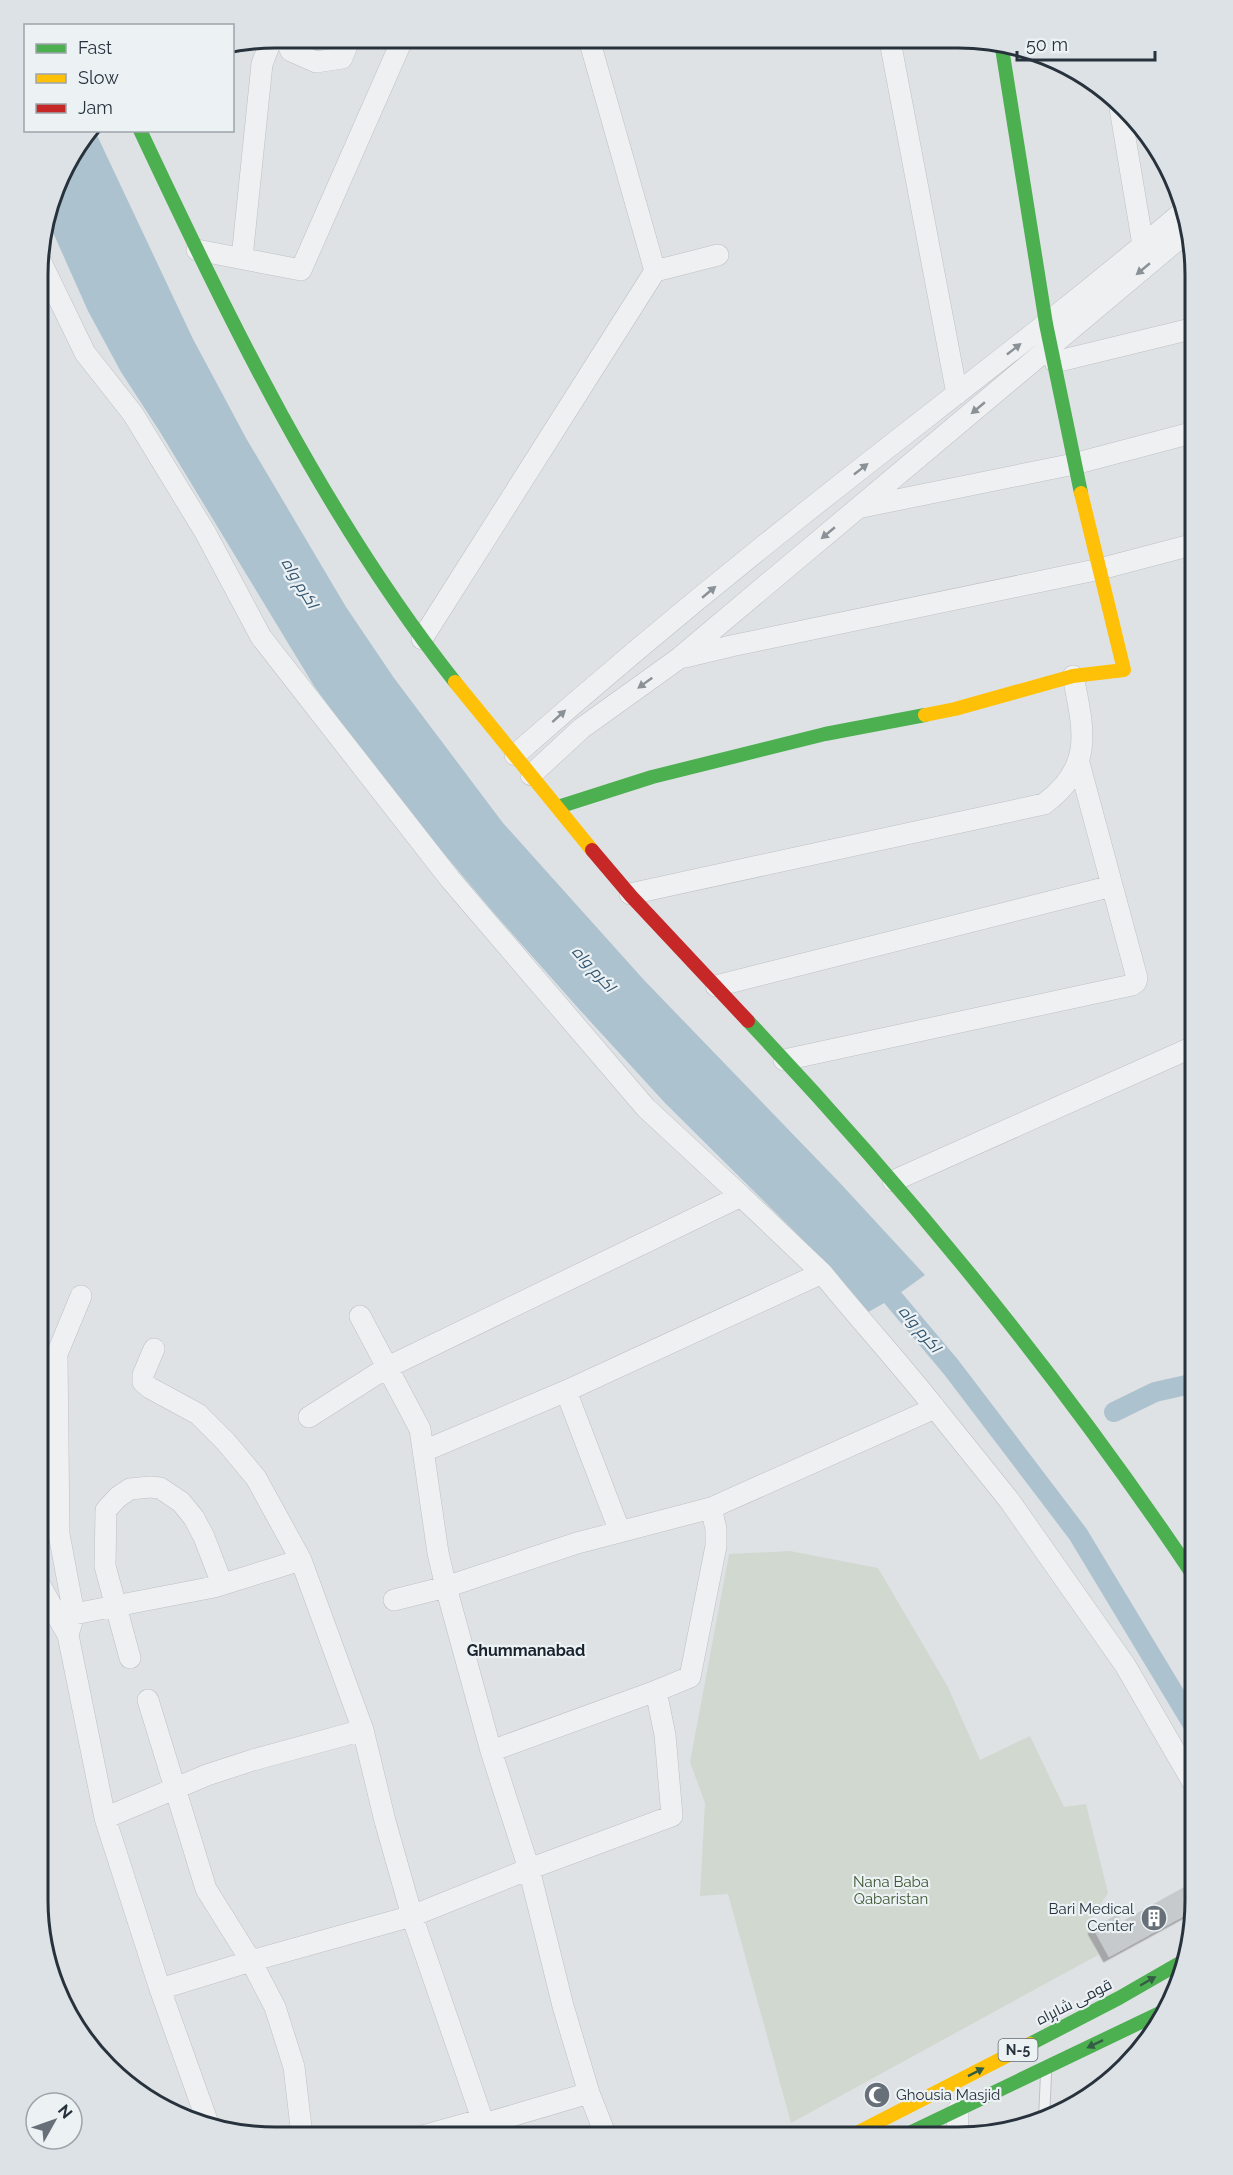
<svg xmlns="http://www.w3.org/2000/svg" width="1233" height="2175" font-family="Raleway,Cairo,sans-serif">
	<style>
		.green { fill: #d1d8d0 }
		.water { fill: #adc2cf }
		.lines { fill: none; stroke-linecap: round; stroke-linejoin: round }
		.canal { stroke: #adc2cf; stroke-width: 20 }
		.building { fill: #c7cacd; filter: url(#shadow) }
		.lane-casing { stroke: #bec0c3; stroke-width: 12 }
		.street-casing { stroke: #bec0c3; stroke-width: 22 }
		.lane { stroke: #eef0f1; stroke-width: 10 }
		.street { stroke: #eef0f1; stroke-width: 21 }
		.fast { stroke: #4caf50; stroke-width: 14 }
		.slow { stroke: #ffc107; stroke-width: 14 }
		.jam { stroke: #c62828; stroke-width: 14 }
		.oneway { fill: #8a9197 }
		.oneway2 { fill: #345e44 }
		.labels { text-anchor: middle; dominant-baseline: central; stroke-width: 4.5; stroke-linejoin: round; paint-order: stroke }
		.shield { fill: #ecf1f4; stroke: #626b74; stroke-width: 1.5 }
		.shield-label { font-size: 14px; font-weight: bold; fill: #27323d }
		.park-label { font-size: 15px; fill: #405834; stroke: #ecf1f4 }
		.poi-label { font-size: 15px; fill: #27323d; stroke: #ecf1f4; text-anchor: end }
		.street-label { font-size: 15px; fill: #27323d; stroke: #ecf1f4 }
		.water-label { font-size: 16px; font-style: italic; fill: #32566f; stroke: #ecf1f4 }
		.neighbourhood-label { font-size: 16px; font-weight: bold; fill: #19232d; stroke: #ecf1f4 }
		.rim { fill: none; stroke: #27323d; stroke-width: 3 }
	</style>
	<defs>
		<filter id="shadow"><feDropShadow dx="-5.5" dy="5.5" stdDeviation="0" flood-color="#0004"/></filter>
	</defs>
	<rect width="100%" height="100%" fill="#dfe2e5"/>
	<path class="green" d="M790 1551 878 1568 948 1687 980 1760 1030 1736 1064 1807 1086 1804 1108 1893 1086 1927 1098 1955 791 2123 728 1894 700 1896 705 1803 690 1762 729 1554Z"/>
	<path class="water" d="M92 131H95L193 339 246 438 346 607 394 678 503 823 644 980 840 1183 925 1275 893 1298 865 1314 799 1236 665 1103 578 1008 493 912 387 786 314 686 160 432 121 372 88 311 47 219 62 170Z"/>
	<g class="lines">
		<path class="canal" d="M877 1279 951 1367 1078 1534 1195 1728
			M1114 1412 1155 1392 1195 1383"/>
	</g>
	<path class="building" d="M1195 1881V1910L1109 1957 1093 1928 1118 1914 1121 1922Z"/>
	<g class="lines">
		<defs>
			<path id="lane" d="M1044 2119 1046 2074"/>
			<path id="street" d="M285 38 291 51 316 62 342 58 350 38
				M589 39 655 271
				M890 41 957 394
				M1119 102 1143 245
				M197 250 301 270 403 38
				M39 258 85 353 133 414 205 532 261 637 450 879 646 1108 741 1196
				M242 258 262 64 272 38
				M1055 362 1195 328
				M862 507 1074 464 1195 432
				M422 639 655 271 718 255
				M685 657 731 646 1100 569 1195 544
				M515 755C608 673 704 593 801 516 929 414 1060 316 1185 210
				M531 775 582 728 678 659 1188 231
				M630 894 1044 804C1094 767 1084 731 1073 676
				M716 986 1112 886
				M784 1060 1132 985 1136 982 1137 978 1079 763
				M893 1181 1195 1046
				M81 1296 57 1354 59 1534 74 1614 68 1635 105 1818 160 1989 209 2126
				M360 1316 420 1429 438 1553 446 1587 491 1751 529 1869 563 2006 589 2093 606 2136
				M154 1349 143 1375V1382L150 1388 198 1414 226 1442 256 1478 301 1560
				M566 1391 620 1532
				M309 1417 386 1368 741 1196 822 1273
				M424 1451 566 1391 822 1273C859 1319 899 1362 935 1408
				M38 1582 68 1635
				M394 1600 446 1587 577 1543 711 1508 935 1408 1009 1500 1125 1665 1195 1786
				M74 1614 214 1587 301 1560 363 1730 385 1821 412 1916 488 2136
				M130 1658 105 1566 106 1510 118 1497 130 1489 150 1487 160 1488 181 1502 194 1518 204 1537 222 1584
				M656 1691 690 1677 716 1546V1529L711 1508
				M148 1700 206 1889 251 1961 275 2007 294 2067 302 2136
				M105 1818 207 1775 253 1760 363 1730
				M160 1989 251 1961 412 1916 529 1869 672 1816 665 1735 656 1691 491 1751
				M484 2124 589 2093
				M422 2136 483 2119
				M957 2137 958 2110"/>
		</defs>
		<use href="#lane" class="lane-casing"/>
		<use href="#street" class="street-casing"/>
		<use href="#lane" class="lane"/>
		<use href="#street" class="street"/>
		<path class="fast" d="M1001 42 1046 324 1081 493
			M140 130C230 321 323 515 455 682
			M558 807 652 777 825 734 925 715
			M748 1021C912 1195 1062 1379 1195 1578
			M1030 2044 1119 1998 1185 1960
			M901 2137 1166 2010"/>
		<path class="slow" d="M455 682 592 850
			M925 715 955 709 1073 676 1124 670 1081 493
			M849 2137 1030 2044"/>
		<path class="jam" d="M592 850 631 896 748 1021"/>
	</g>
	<defs><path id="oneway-solid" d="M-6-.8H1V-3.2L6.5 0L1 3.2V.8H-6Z" transform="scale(1.5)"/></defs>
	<g class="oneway">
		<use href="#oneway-solid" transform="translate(1143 269) rotate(140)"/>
		<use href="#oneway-solid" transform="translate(1014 349) rotate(-38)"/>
		<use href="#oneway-solid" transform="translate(978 408) rotate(140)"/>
		<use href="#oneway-solid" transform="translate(861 469) rotate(-38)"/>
		<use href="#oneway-solid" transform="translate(828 533) rotate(140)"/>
		<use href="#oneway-solid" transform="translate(709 592) rotate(-40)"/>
		<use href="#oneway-solid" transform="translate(645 683) rotate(144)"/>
		<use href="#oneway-solid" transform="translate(559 716) rotate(-42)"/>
	</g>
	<g class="oneway2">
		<use href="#oneway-solid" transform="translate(1148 1981) rotate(-30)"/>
		<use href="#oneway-solid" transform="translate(1095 2044) rotate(154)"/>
		<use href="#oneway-solid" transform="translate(976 2072) rotate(-27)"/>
	</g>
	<defs>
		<symbol id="building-disc" viewBox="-11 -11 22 22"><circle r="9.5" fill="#677078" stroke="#ecf1f4"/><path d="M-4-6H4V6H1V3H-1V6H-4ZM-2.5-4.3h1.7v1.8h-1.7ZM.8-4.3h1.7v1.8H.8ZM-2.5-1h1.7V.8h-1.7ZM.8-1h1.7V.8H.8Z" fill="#fff"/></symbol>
		<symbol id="mosque-disc" viewBox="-11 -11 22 22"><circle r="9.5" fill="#677078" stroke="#ecf1f4"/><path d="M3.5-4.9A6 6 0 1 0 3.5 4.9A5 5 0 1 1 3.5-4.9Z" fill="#fff"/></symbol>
	</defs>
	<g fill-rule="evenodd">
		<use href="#building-disc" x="1139" y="1903" width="30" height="30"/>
		<use href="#mosque-disc" x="862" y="2080" width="30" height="30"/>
	</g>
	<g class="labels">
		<rect class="shield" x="998.5" y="2039" width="39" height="22" rx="4.5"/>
		<g class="shield-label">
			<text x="1018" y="2050">N-5</text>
		</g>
		<g class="park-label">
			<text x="891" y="1882">Nana Baba<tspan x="891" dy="17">Qabaristan</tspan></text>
		</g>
		<g class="poi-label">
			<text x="1134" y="1909">Bari Medical<tspan x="1134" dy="17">Center</tspan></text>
			<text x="896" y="2095" text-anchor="start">Ghousia Masjid</text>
		</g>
		<g class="street-label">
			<text transform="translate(1074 2002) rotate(-27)">قومی شاہراہ</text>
		</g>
		<g class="water-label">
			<text transform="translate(300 583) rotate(59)">اکرم واہ</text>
			<text transform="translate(594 969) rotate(48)">اکرم واہ</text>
			<text transform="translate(920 1329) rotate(50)">اکرم واہ</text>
		</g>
		<g class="neighbourhood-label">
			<text x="526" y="1650">Ghummanabad</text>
		</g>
	</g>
	<path d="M0 0H1233V2175H0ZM275 48H958A227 227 0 0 1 1185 275V1900A227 227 0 0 1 958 2127H275A227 227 0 0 1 48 1900V275A227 227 0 0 1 275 48Z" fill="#dce2e5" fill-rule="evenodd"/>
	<path class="rim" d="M275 48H958A227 227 0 0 1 1185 275V1900A227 227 0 0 1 958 2127H275A227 227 0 0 1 48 1900V275A227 227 0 0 1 275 48Z"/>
	<rect x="24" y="24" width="210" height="108" fill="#ecf1f4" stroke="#9da5ab" stroke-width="1.5"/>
	<rect x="36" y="44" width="30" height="9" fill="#4caf50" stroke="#9da5ab" stroke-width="1.5"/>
	<text x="78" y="54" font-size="18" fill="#27323d">Fast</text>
	<rect x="36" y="74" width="30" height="9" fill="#ffc107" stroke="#9da5ab" stroke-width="1.5"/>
	<text x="78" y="84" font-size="18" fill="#27323d">Slow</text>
	<rect x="36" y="104" width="30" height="9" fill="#c62828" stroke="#9da5ab" stroke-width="1.5"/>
	<text x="78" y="114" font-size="18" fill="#27323d">Jam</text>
	<g transform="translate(54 2121) rotate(50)"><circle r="28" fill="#ecf1f4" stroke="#9da5ab" stroke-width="1.5"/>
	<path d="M0-4.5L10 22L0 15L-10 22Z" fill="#677078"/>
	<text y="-9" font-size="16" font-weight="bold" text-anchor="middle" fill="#27323d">N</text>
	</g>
	<path d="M1017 51v9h138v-9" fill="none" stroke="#27323d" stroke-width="3"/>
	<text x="1026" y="51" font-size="18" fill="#27323d" stroke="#ecf1f4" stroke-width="4.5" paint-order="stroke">50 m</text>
</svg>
